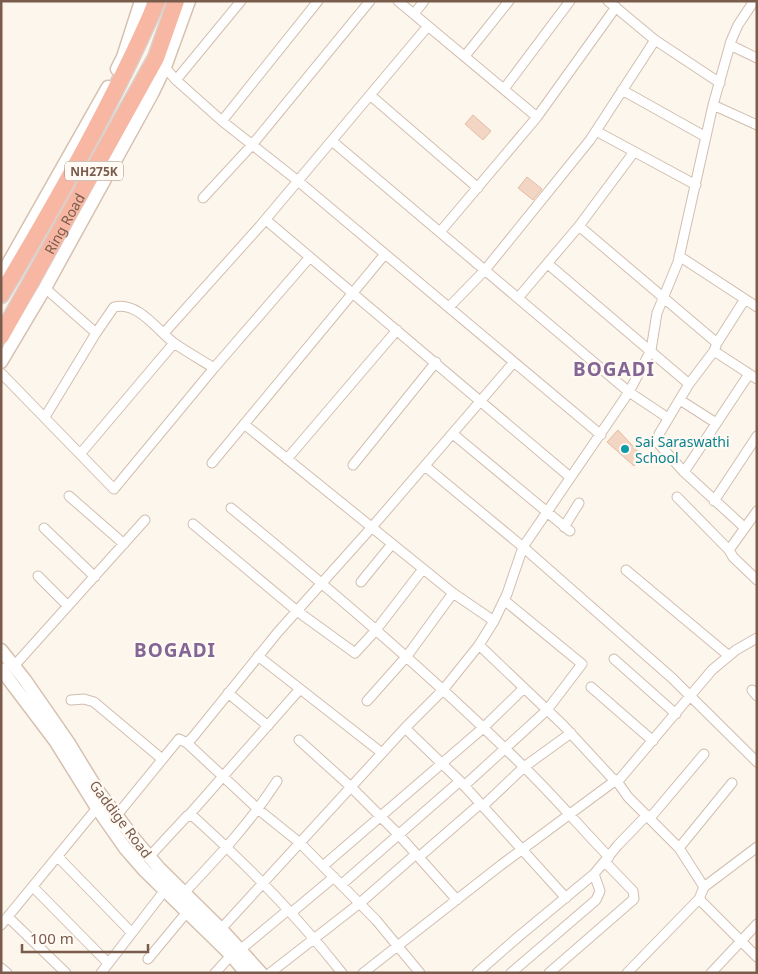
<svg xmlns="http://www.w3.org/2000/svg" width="758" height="974" font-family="'Noto Sans',sans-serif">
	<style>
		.building { fill: #f3d5c3; stroke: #e6bba3 }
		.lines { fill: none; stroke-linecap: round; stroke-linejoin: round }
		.street-casing { stroke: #d1beb0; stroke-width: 11 }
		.secondary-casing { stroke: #d6c0b0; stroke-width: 15 }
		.highway-casing { stroke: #dad1cd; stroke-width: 19 }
		.street { stroke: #fff; stroke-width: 9 }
		.secondary { stroke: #fff; stroke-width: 12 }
		.highway { stroke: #f7b7a3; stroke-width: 16 }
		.culture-dot { fill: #0f9aa8; stroke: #fffaf3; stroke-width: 2 }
		.labels { text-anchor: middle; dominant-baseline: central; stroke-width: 4.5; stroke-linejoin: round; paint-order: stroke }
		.shield { fill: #fffaf3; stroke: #a28b7f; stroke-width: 1 }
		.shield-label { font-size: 12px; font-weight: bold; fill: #7a5c4d }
		.street-label { font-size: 14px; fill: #7a5c4d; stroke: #fffaf3 }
		.culture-label { font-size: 14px; fill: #0d838f; stroke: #fffaf3; text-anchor: start }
		.district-label { font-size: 19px; font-weight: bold; letter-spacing: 1px; fill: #846695; stroke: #fffaf3 }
	</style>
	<rect width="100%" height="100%" fill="#fdf6ec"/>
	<path class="building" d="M473 115 491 131 483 140 465 124Z
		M527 177 542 189 533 200 518 188Z
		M618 430 642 456 634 466 607 442Z"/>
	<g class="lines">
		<defs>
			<path id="street" d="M398 1 537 117
				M608 1 655 40
				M414 14 424 1
				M730 45 757 58
				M465 56 509 1
				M162 64 176 80 222 121 298 181 601 435
				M176 80 241 1
				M504 89 570 1
				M622 90 706 137
				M370 95 478 188
				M713 105 757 125
				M222 121 318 1
				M596 131 696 185
				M332 141 629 392 668 418
				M203 198 252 145 370 1
				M266 220 570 477
				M579 226 634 152
				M440 232 537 117 616 7
				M679 256 757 307
				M548 264 689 384
				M45 288 96 333 114 307C138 301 157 330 174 343 187 352 201 360 214 368
				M518 298 579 226 717 343
				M449 307 485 270 590 140 655 40 720 83
				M164 333 260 226 428 26
				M714 351 757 379
				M1 373 114 489 214 368 310 257
				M680 400 716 423
				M45 417 96 333
				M244 424 453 593 494 621
				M453 434 570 531
				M81 453 174 343
				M287 459 397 330
				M212 463 385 254
				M353 465 436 362
				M425 466 523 547 672 678 757 762
				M684 472 749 374
				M69 496 124 544
				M677 497 729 550
				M714 501 757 436
				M231 508C332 591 431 675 523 766 553 795 580 827 609 857
				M757 511 729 550 733 557 757 580
				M193 524 297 611 355 653 376 630 423 569
				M564 527 579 503
				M44 528 95 577
				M745 528 684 472 658 443 659 434 689 384 714 351 717 343 745 299
				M626 570 729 656
				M38 576 68 606
				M361 582 392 544
				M479 645 563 725 612 778 616 780 628 797 679 848 704 887
				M258 656 382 753
				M614 659 676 714
				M14 666 145 520
				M591 687 653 741
				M752 690 757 696
				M228 693 268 726
				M71 700 84 699 94 702 162 759
				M367 701 407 656 453 593
				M405 728 460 781 566 898
				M299 740 351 787 399 835 457 900
				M187 743 259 810 300 843 376 920 420 973
				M464 786 547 710 582 664 504 600
				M483 806 524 767 571 733
				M117 815 179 739 187 743 193 737 278 632 372 527 514 362
				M189 815 300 689
				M650 818 704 754
				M679 848 732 783
				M58 857 132 933
				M149 857 187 816 189 815 195 818C248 866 298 917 342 973
				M419 857 480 804
				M323 866 483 728 524 688
				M341 885 460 781
				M33 887 108 963
				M184 893C218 857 250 823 277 781
				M699 899 757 957
				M291 913 334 877
				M8 917 66 973
				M1 925 97 808
				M221 929 405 728 443 690 479 645 494 621 507 594 523 547 629 392 651 350 657 313 678 262 713 105 731 41 738 25 754 1
				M240 950 288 910
				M148 959 187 912
				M1 968 7 973
				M101 973 165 890
				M215 973 234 952
				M270 973 360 903 416 854
				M363 973 501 865 616 780H619L712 670 736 650 757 638
				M477 973 518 937 594 874 618 845 647 815
				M511 973 596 900 600 891 594 874
				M549 973 634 899 633 891 605 862
				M627 973 699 899 704 887 757 847
				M711 973 757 924"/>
			<path id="secondary" d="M117 69 123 57 141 1
				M1 276 108 87
				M1 362 45 288 153 92 165 67 189 1
				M1 650 25 680 68 742 98 791 136 841 159 868 221 929 261 973
				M1 669 56 742 97 808 125 848 145 871 231 955 246 973"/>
			<g id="highway">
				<path d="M1 295C58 199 113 103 157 1"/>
				<path id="s1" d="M1 336 156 58 176 1"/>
			</g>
		</defs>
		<use href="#street" class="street-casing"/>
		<use href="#secondary" class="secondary-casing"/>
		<use href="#highway" class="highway-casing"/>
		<use href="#street" class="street"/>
		<use href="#secondary" class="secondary"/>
		<use href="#highway" class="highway"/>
	</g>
	<circle class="culture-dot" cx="625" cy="449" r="5"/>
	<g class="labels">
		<rect class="shield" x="65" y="161.5" width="58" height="19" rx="4"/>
		<g class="shield-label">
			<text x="94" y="171">NH275K</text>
		</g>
		<g class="street-label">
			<text stroke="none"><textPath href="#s1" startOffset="129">Ring Road</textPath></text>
			<text transform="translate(121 819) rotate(53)">Gaddige Road</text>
		</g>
		<g class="culture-label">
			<text x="635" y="441">Sai Saraswathi<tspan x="635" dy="16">School</tspan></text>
		</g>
		<g class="district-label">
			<text x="614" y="369">BOGADI</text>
			<text x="175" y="650">BOGADI</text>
		</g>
	</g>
	<rect width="758" height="974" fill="none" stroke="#7a5c4d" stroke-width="5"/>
	<path d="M22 944v8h126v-8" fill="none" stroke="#7a5c4d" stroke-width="2.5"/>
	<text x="30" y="944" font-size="15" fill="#7a5c4d" stroke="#fffaf3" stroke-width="4" paint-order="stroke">100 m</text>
</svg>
